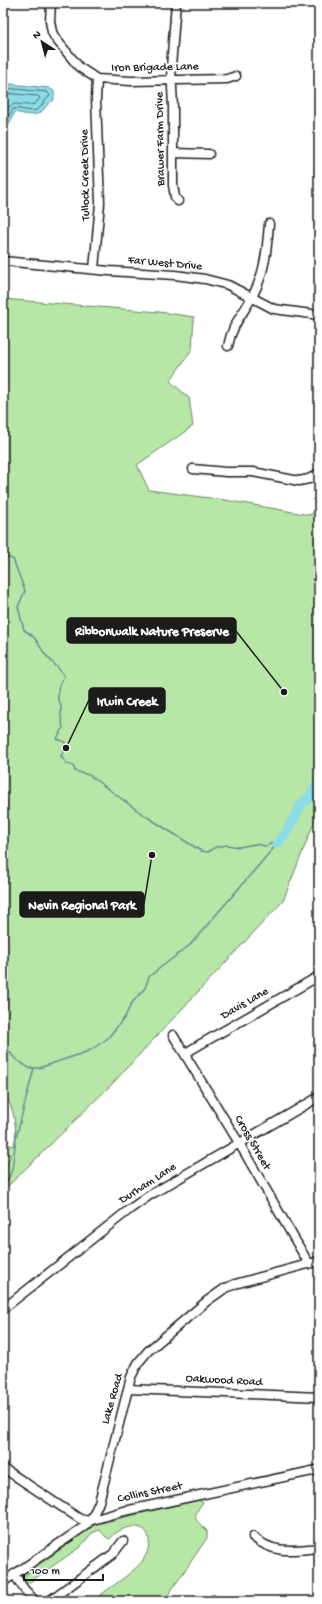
<svg xmlns="http://www.w3.org/2000/svg" width="322" height="1604" font-family="'Gochi Hand',sans-serif">
	<style>
		.green { fill: #b7e7a7; stroke: #6a8262 }
		.water { fill: #8cdce7; stroke: #5f8f96 }
		.lines { fill: none; stroke-linecap: round; stroke-linejoin: round }
		.shore { stroke: #49696d; stroke-width: 1 }
		.stream { stroke: #5f8f96; stroke-width: 1.5 }
		.river { stroke: #8cdce7; stroke-width: 10 }
		.minor-casing { stroke: #1c1c1c; stroke-width: 11 }
		.minor { stroke: #fff; stroke-width: 8 }
		.labels { text-anchor: middle; dominant-baseline: central; stroke-width: 3.5; stroke-linejoin: round; paint-order: stroke }
		.street-label { font-size: 12px; fill: #1c1c1c; stroke: #fff }
		.leader { fill: none; stroke: #1c1c1c; stroke-width: 1.5 }
		.callout-dot { fill: #1c1c1c; stroke: #fff; stroke-width: 1.5 }
		.callout { fill: #1c1c1c; stroke: #1c1c1c; stroke-width: 1.5 }
		.callout-label { font-size: 13px; text-anchor: middle; font-weight: bold; fill: #fff }
	</style>
	<rect width="100%" height="100%" fill="#fff"/>
	<filter id="ink" filterUnits="userSpaceOnUse"><feTurbulence type="fractalNoise" baseFrequency=".025" numOctaves="2"/><feDisplacementMap in="SourceGraphic" scale="8" xChannelSelector="R" yChannelSelector="G"/><feConvolveMatrix kernelMatrix="1 2 1 2 8 2 1 2 1" color-interpolation-filters="sRGB"/></filter>
	<g filter="url(#ink)">
		<path class="green" d="M3 299 159 312 194 317 192 349 170 381 189 398 193 426 137 465 149 490 225 500 310 515 319 508V810L283 901 111 1085 3 1191V1173L11 1155 3 1153V1143L14 1146C18 1129 14 1106 3 1092Z
			M198 1500 203 1502C191 1519 194 1518 207 1531V1538L164 1601H92C104 1592 136 1571 143 1560 149 1552 153 1535 143 1529 133 1523 116 1530 110 1539L106 1537 100 1530 92 1533 80 1547 30 1582 26 1583 23 1579 26 1574 96 1524Z"/>
		<path class="water" d="M3 84H11L49 88 54 91V100C47 103 46 108 41 112 34 117 23 114 15 112L8 126 3 127Z"/>
		<g class="lines">
			<path class="shore" d="M3 88 47 92 50 95 49 97C44 100 43 106 38 109 30 114 21 107 13 109L6 121 3 123
				M3 93 38 96 40 98 35 104C18 108 13 96 3 116"/>
			<path class="stream" d="M3 556 13 559 25 591 18 607 24 630C39 639 36 642 45 654 51 662 59 667 64 676L58 688V699L61 706V716L63 728 57 739 65 742 66 748 61 756 67 764 73 765 75 771 89 775 141 813 201 851 208 852 216 847 227 845 239 847 255 844 266 846 272 843 277 844
				M3 1054 11 1053C14 1061 23 1063 29 1068H39L89 1051 107 1039 125 1017 131 1004 145 988 149 977 156 971 190 945 277 844
				M3 1191 12 1170 16 1138 34 1068"/>
			<path class="river" d="M277 844 287 831 301 805 310 797 319 781"/>
			<defs>
				<path id="minor" d="M51 3 50 21 52 32 55 38 79 67 97 79 131 81 227 79 236 76
					M176 3 171 67 173 107V185L175 197 178 201
					M173 153 209 154
					M3 261 109 271 175 275 205 279 228 285 274 309 319 315
					M94 269 100 203 96 99 97 79
					M228 346C233 321 244 314 254 293 265 272 267 248 269 224
					M193 469 226 472H253L299 481 309 479 319 473
					M173 1035 239 1143 309 1264
					M186 1056 189 1051 199 1045 319 976
					M3 1309 130 1209 150 1195 319 1097
					M128 1389 319 1397
					M3 1468 80 1519 89 1521 120 1512 317 1470 319 1471
					M253 1537C275 1555 293 1550 319 1548
					M14 1574 24 1589 35 1601
					M3 1582 85 1526 92 1518 99 1502 131 1377 138 1363 148 1351 207 1301 224 1289 235 1284 319 1261
					M213 1600V1601
					M49 1601 113 1554 123 1541"/>
			</defs>
			<use href="#minor" class="minor-casing"/>
			<use href="#minor" class="minor"/>
		</g>
	</g>
	<g class="labels">
		<g class="street-label">
			<text transform="translate(155 68) rotate(-1)">Iron Brigade Lane</text>
			<text transform="translate(161 139) rotate(-91)">Brawer Farm Drive</text>
			<text transform="translate(86 175) rotate(-91)">Tullock Creek Drive</text>
			<text transform="translate(165 264) rotate(5)">Far West Drive</text>
			<text transform="translate(245 1004) rotate(-30)">Davis Lane</text>
			<text transform="translate(252 1143) rotate(60)">Cross Street</text>
			<text transform="translate(148 1184) rotate(-33)">Durham Lane</text>
			<text transform="translate(224 1381) rotate(3)">Oakwood Road</text>
			<text transform="translate(113 1399) rotate(-74)">Lake Road</text>
			<text transform="translate(150 1493) rotate(-12)">Collins Street</text>
		</g>
	</g>
	<path class="leader" d="M284 692L236 631M66 748L89 700M152 855L144 904"/>
	<g class="callout-dot">
		<circle cx="284" cy="692" r="4"/>
		<circle cx="66" cy="748" r="4"/>
		<circle cx="152" cy="855" r="4"/>
	</g>
	<g class="callout">
		<rect x="67" y="618" width="169" height="25" rx="4"/>
		<rect x="89" y="688" width="76" height="25" rx="4"/>
		<rect x="20" y="892" width="124" height="25" rx="4"/>
	</g>
	<g class="callout-label">
		<text x="152" y="635">Ribbonwalk Nature Preserve</text>
		<text x="127" y="705">Irwin Creek</text>
		<text x="82" y="909">Nevin Regional Park</text>
	</g>
	<rect width="322" height="1604" fill="none" stroke="#fff" stroke-width="16"/>
	<rect x="8" y="8" width="306" height="1588" fill="none" stroke="#1c1c1c" stroke-width="1.5" filter="url(#ink)"/>
	<g transform="translate(42 42) rotate(324)" stroke="#ffffff" stroke-width="3" paint-order="stroke">
	<path d="M0-3L7 15L0 10L-7 15Z" fill="#1c1c1c"/>
	<text y="-6" font-size="11" font-weight="bold" text-anchor="middle" fill="#1c1c1c">N</text>
	</g>
	<path d="M24 1574v6h79v-6" fill="none" stroke="#1c1c1c" stroke-width="2"/>
	<text x="30" y="1574" font-size="12" fill="#1c1c1c" stroke="#ffffff" stroke-width="3" paint-order="stroke">100 m</text>
</svg>
